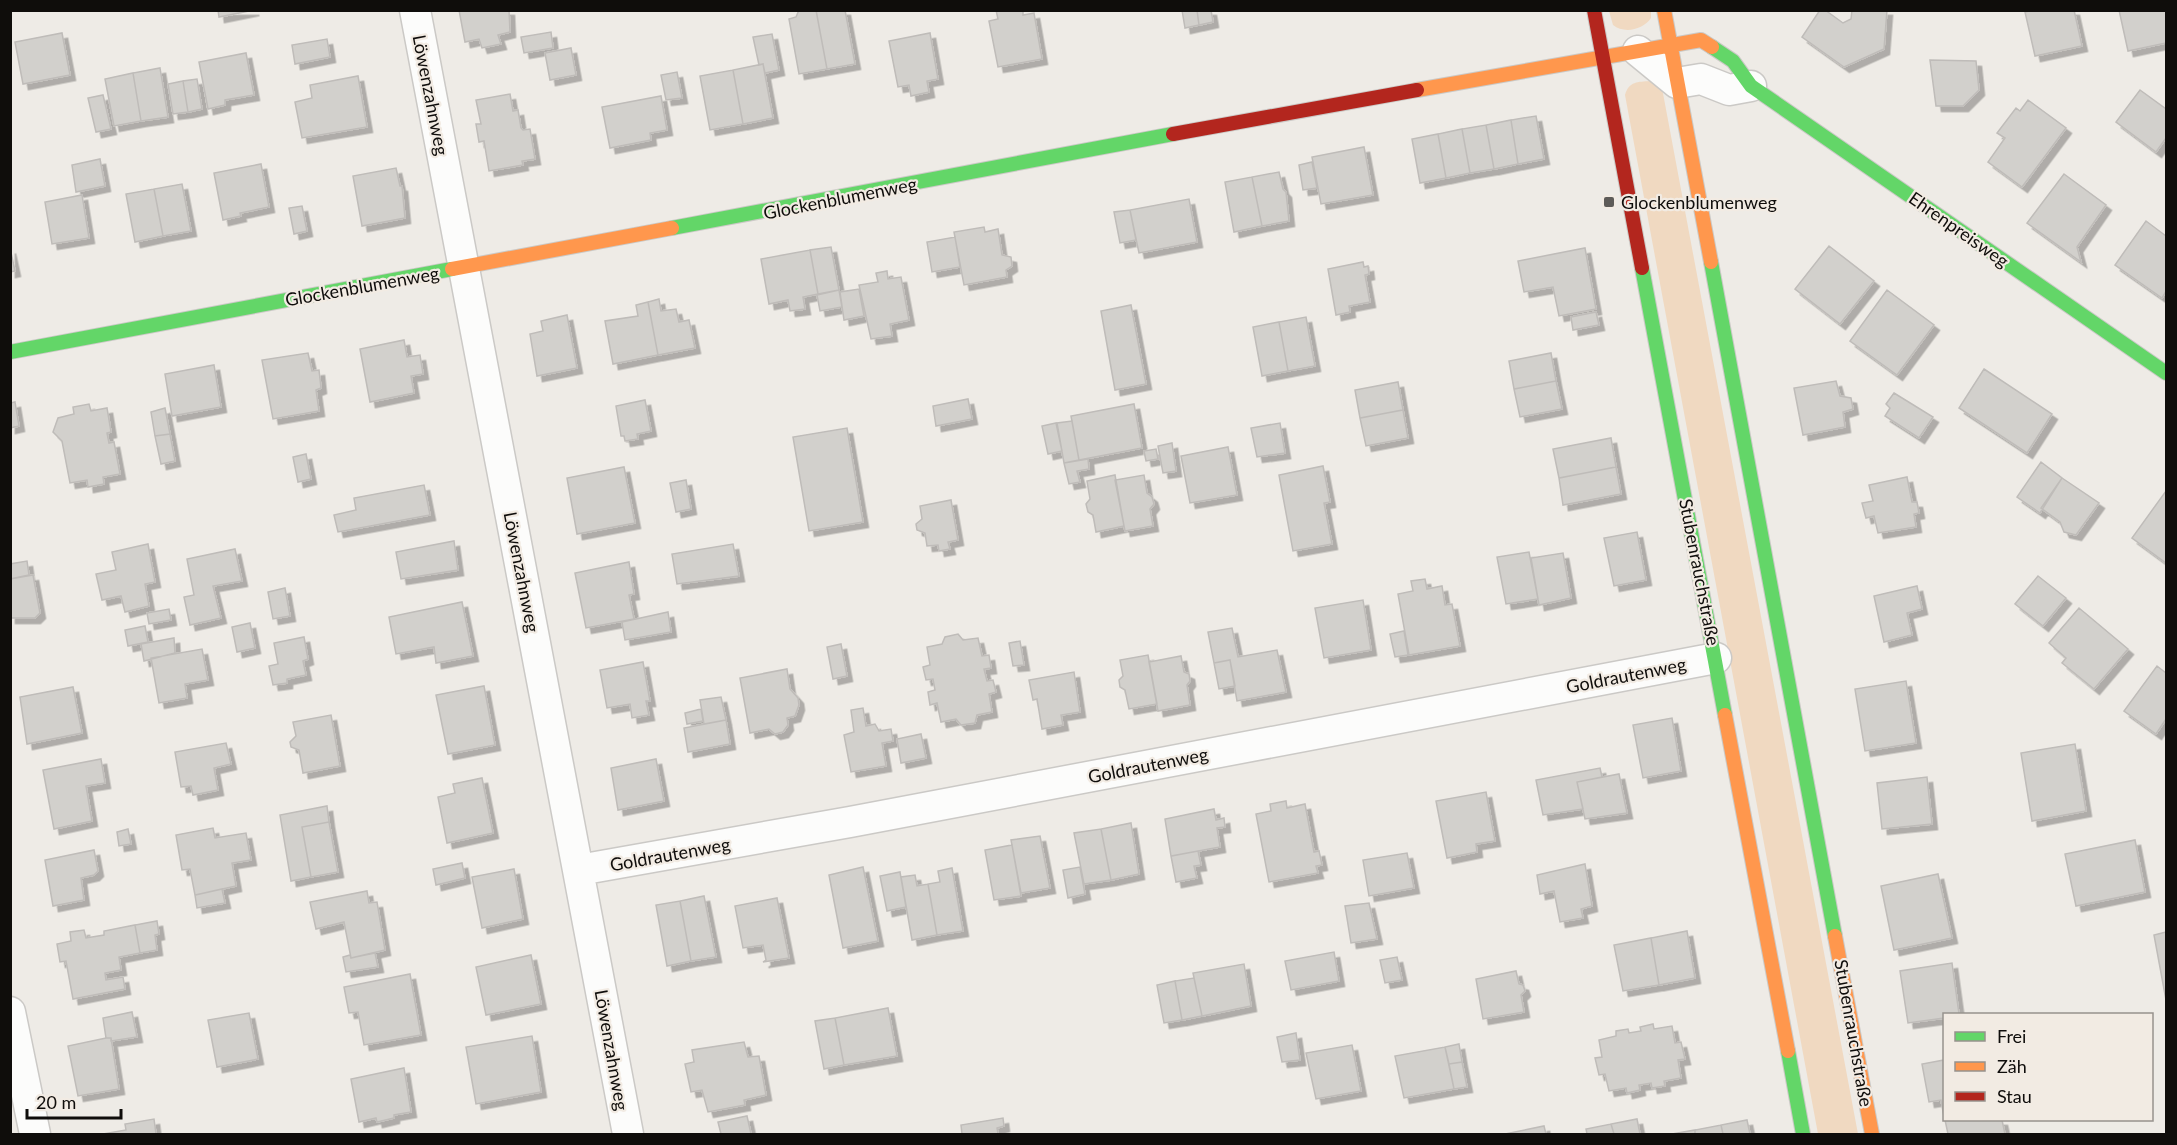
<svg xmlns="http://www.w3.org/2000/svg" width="2177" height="1145" font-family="Lato,sans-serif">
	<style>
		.green { fill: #f0d9c1 }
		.building { fill: #d2d0cc; stroke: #bfbcb9; stroke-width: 1.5; filter: url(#shadow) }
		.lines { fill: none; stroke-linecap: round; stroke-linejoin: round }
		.street-casing { stroke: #cbc9c6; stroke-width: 33 }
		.fast-casing { stroke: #cbc9c6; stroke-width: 16 }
		.slow-casing { stroke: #cbc9c6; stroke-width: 16 }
		.jam-casing { stroke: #cbc9c6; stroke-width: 16 }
		.street { stroke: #fcfcfb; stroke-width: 30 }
		.fast { stroke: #63d668; stroke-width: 14 }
		.slow { stroke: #ff974d; stroke-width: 14 }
		.jam { stroke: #b3261e; stroke-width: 14 }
		.poi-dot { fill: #5d5b58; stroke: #f2ebe3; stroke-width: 2 }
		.labels { text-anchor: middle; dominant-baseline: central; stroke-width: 4.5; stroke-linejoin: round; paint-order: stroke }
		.street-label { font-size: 18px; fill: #0f0d0b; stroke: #f2ebe3 }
		.poi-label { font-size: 18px; fill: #0f0d0b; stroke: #f2ebe3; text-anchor: start }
	</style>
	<defs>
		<filter id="shadow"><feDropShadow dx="5.5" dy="5.5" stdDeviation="0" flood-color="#0004"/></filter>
	</defs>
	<rect width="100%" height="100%" fill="#eeebe6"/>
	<path class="green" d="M1609 11H1651V18C1643 30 1624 34 1613 25Z
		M1650 81 1657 83 1662 88 1858 1134H1818L1625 95C1629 81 1638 82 1650 81Z"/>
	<path class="building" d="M218 10H254L219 17Z
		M459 10H509L510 32 498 35 501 44 482 48 479 39 465 42Z
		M799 10H816L827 69 799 74 789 19 796 17Z
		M816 10H845L855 64 827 69Z
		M996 10H1023V15L1034 13 1042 59 998 67 989 21 998 19Z
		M1182 10H1197L1199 25 1185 28Z
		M1197 10H1211L1213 22 1199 25Z
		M1820 10H1825L1843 23 1851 19 1852 10H1887L1884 49 1844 67 1802 37Z
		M2033 10H2074L2082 46 2035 56 2025 12Z
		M2119 10H2166V43L2128 51Z
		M551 32 553 48 524 53 521 37Z
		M62 33 70 75 23 84 15 42Z
		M930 33 938 79 927 81 929 92 911 96 909 85 898 87 889 41Z
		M772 34 779 70 765 73 763 64 759 65 753 37Z
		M327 39 330 57 295 64 292 45Z
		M571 48 576 75 550 80 545 53Z
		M246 53 254 95 225 100V105L208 109 199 62Z
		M1930 60 1976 61 1979 90 1963 106H1936Z
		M763 64 773 118 743 124 733 70Z
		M160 68 168 117 141 121 133 73Z
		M733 70 743 124 710 130 700 76Z
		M677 72 682 98 666 100 661 75Z
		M133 73 141 121 114 126 105 79Z
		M358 76 367 127 302 138 295 102 312 98 310 85Z
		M197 79 202 109 188 112 183 81Z
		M183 81 188 112 173 114 168 84Z
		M2140 90 2166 109V138L2156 152 2116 122Z
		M510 94 513 111 518 110 521 128 523 130 530 129 535 159 522 161 523 165 489 171 484 141 479 142 476 124H481L476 100Z
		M103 95 111 129 96 132 88 98Z
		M661 96 667 130 650 133 651 140 610 148 602 107Z
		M2028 100 2066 128 2022 187 1988 162 2005 138 1997 133 2016 108 2020 111Z
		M1536 116 1544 159 1518 164 1511 120Z
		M1511 120 1518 164 1494 169 1486 125Z
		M1486 125 1494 169 1470 173 1462 129Z
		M1462 129 1470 173 1446 178 1438 134Z
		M1438 134 1446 178 1420 183 1412 139Z
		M1364 147 1373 195 1321 204 1312 157Z
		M100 159 105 186 76 192 72 165Z
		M1312 162 1317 188 1303 190 1299 165Z
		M261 164 269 207 240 213 241 216 223 220 214 173Z
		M396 168 400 186H402L405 218 362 226 353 176Z
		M1279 172 1283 189 1286 192 1289 221 1262 226 1252 177Z
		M2064 174 2106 205 2077 247 2081 262 2027 223Z
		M1252 177 1262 226 1234 232 1225 182Z
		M182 184 191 231 163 236 154 189Z
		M154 189 163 236 135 242 126 194Z
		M82 195 89 238 52 244 45 202Z
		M1189 199 1197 242 1139 253 1130 210Z
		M302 206 307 231 294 234 289 208Z
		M1130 210 1136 240 1120 243 1114 212Z
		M2146 221 2166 236V291L2162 298 2115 265Z
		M984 227 985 232 998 229 1002 255 1011 257 1012 266 1006 270 1007 277 964 285 954 232Z
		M955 237 960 267 932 272 927 242Z
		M1829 246 1874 281 1840 324 1795 289Z
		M831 247 839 290 818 294 810 250Z
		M10 248 15 271 10 272Z
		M1585 248 1596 309 1559 316 1553 287 1524 292 1518 261Z
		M810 250 818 294 803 297 805 309 790 311 788 300 769 304 761 259Z
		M1363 262 1364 267 1368 266 1369 274 1365 275 1370 302 1349 306 1350 312 1336 315 1328 269Z
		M887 271 888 279 901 277 909 320 890 324 892 336 871 339 859 285 878 282 876 273Z
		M859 289 864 316 844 320 840 292Z
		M839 290 842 307 820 311 817 295Z
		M1887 290 1934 325 1897 375 1850 341Z
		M659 299 661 311 676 309 679 322 689 320 695 348 658 355 648 302Z
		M648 302 658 355 613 364 605 321 638 316 636 305Z
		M1131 305 1146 384 1115 390 1101 311Z
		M1596 312 1599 325 1573 330 1571 317Z
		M567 315 577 368 537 376 530 334 543 331 541 321Z
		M1306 317 1315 366 1288 371 1279 322Z
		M1279 322 1288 371 1262 376 1253 327Z
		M404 340 407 357 420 355 423 374 411 376 414 393 370 402 360 349Z
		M308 353 312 371 319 370 321 388 316 390 319 411 273 419 262 360Z
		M1551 353 1556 381 1514 389 1509 361Z
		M214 365 221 407 172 416 165 374Z
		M1984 369 2052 414 2027 453 1959 408Z
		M1556 381 1562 409 1520 417 1514 389Z
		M1836 381 1840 396 1851 398 1853 409 1843 412 1845 427 1803 435 1794 388Z
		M1398 382 1403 410 1360 418 1355 390Z
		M1894 393 1933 417 1919 438 1885 416 1890 408 1886 404Z
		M968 399 972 419 936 426 933 406Z
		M645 400 651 431 637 434 638 439 625 441 624 436H621L616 406Z
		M15 402 19 426 10 428V403Z
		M89 404 91 411 107 408 111 432 107 433 109 443 114 442 120 474 103 477 104 484 88 487 87 480 70 483 62 441 53 432 58 418 74 414 73 407Z
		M1134 404 1142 448 1079 460 1071 416Z
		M165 408 170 434 155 436 151 412Z
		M1403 410 1408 438 1366 446 1360 418Z
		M1072 421 1079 460 1064 463 1057 423Z
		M1056 423 1062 451 1048 454 1042 426Z
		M1280 423 1285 453 1257 457 1251 428Z
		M847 428 863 522 809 531 793 437Z
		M170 434 175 461 161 464 155 436Z
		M1611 438 1616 467 1559 478 1553 449Z
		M1172 443 1176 471 1163 473 1158 446Z
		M1228 447 1237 495 1190 503 1181 456Z
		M1156 449 1158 459 1146 461 1144 451Z
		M306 454 311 479 298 482 293 457Z
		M1088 459 1089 469 1077 471 1080 482 1069 484 1064 463Z
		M2041 462 2062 478 2040 513 2017 497Z
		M1323 466 1330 502 1324 503 1332 544 1293 551 1279 475Z
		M624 467 635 523 577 534 567 478Z
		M1616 467 1621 494 1563 505 1559 478Z
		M1115 475 1124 526 1096 532 1093 515 1088 512 1086 504 1090 499 1087 481Z
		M1144 475 1147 493 1152 497 1154 504 1150 509 1153 526 1125 531 1115 480Z
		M1907 477 1912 502H1917L1919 513 1914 514 1916 527 1878 533 1874 516 1866 518 1862 503 1873 501 1869 485Z
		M2062 478 2099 503 2076 535 2064 532 2060 522 2041 508Z
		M686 480 691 509 676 512 670 483Z
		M424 485 430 515 338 532 334 515 356 510 354 498Z
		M2166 491V563L2132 538Z
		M951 500 958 540 948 542 950 549 939 551 938 545 927 546 925 533 917 530 916 524 922 519 920 506Z
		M1637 532 1646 580 1614 586 1604 538Z
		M454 541 458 570 401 579 396 552Z
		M148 544 155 582 145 584 149 606 125 612 121 596 102 600 96 574 116 570 112 552Z
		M733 544 739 576 677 584 672 554Z
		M235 549 242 581 213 586 221 618 190 625 184 597 194 595 187 559Z
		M1529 552 1538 599 1506 604 1497 557Z
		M1563 553 1571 598 1539 605 1531 558Z
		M27 561 29 575 10 579V564Z
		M629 562 634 594 629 595 634 619 586 628 575 573Z
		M33 575 40 613 35 618H10V579Z
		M2038 576 2066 598 2043 626 2015 604Z
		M1425 579 1427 589 1442 586 1445 605 1452 604 1460 646 1409 655 1398 594 1413 591 1411 581Z
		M1917 586 1922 609 1907 613 1912 635 1884 642 1874 596Z
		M285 588 290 616 273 619 268 592Z
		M1363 600 1371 650 1324 658 1315 608Z
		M462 602 473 656 436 663 434 647 396 654 389 617Z
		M2079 608 2128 649 2094 689 2062 663 2066 658 2049 643Z
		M169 609 171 620 149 624 147 613Z
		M668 612 671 632 625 640 622 622Z
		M250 623 255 648 237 652 232 627Z
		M145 626 148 642 128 646 125 630Z
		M1232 628 1238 657 1277 650 1286 692 1237 701 1230 660 1214 663 1208 632Z
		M1404 631 1408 655 1395 657 1390 634Z
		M958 634 963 640 978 638 982 656 989 655 991 668 984 669 987 681 993 680 996 692 989 694 992 712 977 715 975 723 961 725 956 719 941 722 937 703 930 705 928 692 935 690 933 679 926 680 923 667 930 665 927 647 942 644 945 637Z
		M304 637 308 659 303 661 306 675 287 679V683L273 685 269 666 278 664 274 643Z
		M174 638 175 653 144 661 141 644Z
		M1020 641 1024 665 1013 666 1009 643Z
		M841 644 847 676 833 679 827 647Z
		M202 649 208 680 185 684 187 698 159 703 151 658Z
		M1148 655 1157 704 1129 709 1125 690 1120 687 1119 680 1123 676 1120 660Z
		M1181 656 1184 672 1189 674 1190 681 1187 685 1190 705 1158 711 1149 662Z
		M1230 660 1235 686 1219 689 1214 663Z
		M643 662 650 701H646L649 715 632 718 630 704 607 708 600 670Z
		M2157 666 2166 673V719L2156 734 2124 711Z
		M787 669 790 689 798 698 799 705 795 716 787 718 788 725 783 732 775 734 769 729 750 733 740 678Z
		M1074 672 1080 712 1061 715 1063 725 1042 729 1037 699 1033 700 1029 680Z
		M1906 681 1916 743 1865 751 1855 689Z
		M484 686 495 745 448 754 436 695Z
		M73 687 82 733 27 744 20 697Z
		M721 697 726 720 704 724 700 700Z
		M863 708 866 726 875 724 879 731 891 729 893 741 882 743 886 766 851 772 844 735 854 732 851 710Z
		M701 709 703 721 687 724 685 713Z
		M331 715 340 766 303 773 299 750 291 747 290 742 296 736 293 722Z
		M1672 718 1681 771 1643 778 1633 725Z
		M726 720 730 744 688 752 684 728Z
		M921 734 926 758 901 763 897 739Z
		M226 743 231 764 214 768 218 790 193 795 191 786 181 787 175 752Z
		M2075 744 2086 811 2032 821 2021 753Z
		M101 759 105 783 86 786 92 821 54 829 43 770Z
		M656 759 664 801 618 810 611 768Z
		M1600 768 1602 777 1577 782 1583 809 1543 815 1536 780Z
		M1619 774 1627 813 1585 819 1577 782Z
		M1927 777 1932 824 1882 829 1877 783Z
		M482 778 493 833 447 843 438 797 455 793 453 784Z
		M1486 792 1495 841 1476 844 1477 852 1447 858 1436 801Z
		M1286 801 1287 808 1305 804 1314 852 1319 851 1322 865 1316 866 1318 873 1269 882 1256 814 1271 811 1270 804Z
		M327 806 329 822 302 827 311 877 291 881 280 815Z
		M1214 809 1216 820 1224 818 1225 827 1217 828 1220 847 1171 856 1165 819Z
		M329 822 338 872 311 877 302 827Z
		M1131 823 1139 874 1111 880 1101 829Z
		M213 828 215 838 246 833 251 860 232 863 236 886 195 895 190 869 182 870 176 835Z
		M128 829 131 844 119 846 117 832Z
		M1101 829 1111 880 1084 884 1074 833Z
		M1040 836 1050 888 1021 893 1011 840Z
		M2135 840 2145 892 2076 906 2065 854Z
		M1012 845 1021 896 994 900 985 850Z
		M94 850 98 871 94 875 81 878 84 900 53 906 45 860Z
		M1198 851 1201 865 1194 866 1197 878 1176 882 1171 856Z
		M1407 853 1414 888 1369 896 1363 860Z
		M462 863 465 878 436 885 433 869Z
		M1585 864 1592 906 1581 909 1583 918 1560 922 1554 891 1540 894 1537 875Z
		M863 867 878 941 843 948 829 875Z
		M1080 867 1085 894 1068 898 1063 870Z
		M952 868 963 931 937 935 928 884 940 882 938 871Z
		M514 869 523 919 482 928 472 877Z
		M900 872 906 907 887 911 880 876Z
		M1938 874 1952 938 1894 950 1881 886Z
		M915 875 917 886 928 884 937 935 912 940 901 877Z
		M222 889 225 903 197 908 195 895Z
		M367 891 369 903 377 902 385 950 351 958 344 922 316 929 310 902Z
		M704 896 716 957 691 961 680 901Z
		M777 898 789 958 763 962 766 960 763 945 743 948 735 906Z
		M680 901 691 961 667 966 656 905Z
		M1369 903 1377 939 1351 943 1345 906Z
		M157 921 159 934 155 935 157 950 140 953 135 925Z
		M135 925 140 953 119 957 121 970 105 973 106 980 123 977 125 989 73 999 66 961 60 962 57 944 71 941 70 932 84 930 86 938 104 935V931Z
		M1687 931 1695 978 1659 985 1651 938Z
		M2166 932V1000L2154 935Z
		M1651 938 1659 985 1623 991 1614 945Z
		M1334 952 1339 981 1291 990 1285 961Z
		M375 953 378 967 346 972 343 957 350 955 351 958Z
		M531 955 541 1004 486 1015 476 967Z
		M1397 957 1402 980 1385 983 1380 960Z
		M1952 963 1959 1014H1944V1018L1908 1023 1900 971Z
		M1244 964 1251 1006 1202 1016 1193 973Z
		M1516 971 1519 984 1523 985 1525 991 1521 995 1524 1012 1483 1019 1476 979Z
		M410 974 421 1035 364 1045 358 1012 349 1013 344 987Z
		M1194 978 1202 1016 1182 1020 1175 981Z
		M1175 981 1182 1020 1164 1023 1157 985Z
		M888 1008 897 1056 844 1065 835 1018Z
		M132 1012 137 1037 111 1041V1038H106L103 1018Z
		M249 1013 258 1059 217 1067 208 1020Z
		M835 1018 844 1065 824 1069 815 1021Z
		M1653 1024 1654 1029 1672 1026 1675 1043 1681 1042 1685 1059 1678 1060 1681 1078 1664 1081 1665 1086 1652 1088 1651 1083 1639 1085 1640 1090 1627 1093 1626 1088 1609 1091 1605 1074 1599 1075 1595 1058 1602 1057 1599 1040 1616 1036V1031L1628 1029 1629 1033 1641 1031 1640 1027Z
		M1296 1033 1300 1060 1282 1062 1277 1037Z
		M532 1036 541 1092 476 1104 466 1047Z
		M106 1038H111L119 1089 78 1096 68 1046Z
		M744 1042 748 1057 759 1056 766 1095 744 1100 745 1105 708 1112 702 1090 691 1092 685 1064 694 1062 692 1050Z
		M1459 1044 1462 1062 1449 1064 1445 1047Z
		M1352 1045 1361 1091 1316 1099 1306 1053Z
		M1445 1047 1454 1089 1404 1098 1395 1056Z
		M1944 1060V1117L1941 1100 1929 1102 1922 1064Z
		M1462 1062 1467 1087 1454 1089 1449 1064Z
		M404 1068 411 1112 394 1115V1118L377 1122 376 1118 359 1122 351 1079Z
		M747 1116 751 1134H721L718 1122Z
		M1003 1118 1004 1126 997 1128 998 1134H962L961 1125Z
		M154 1119 156 1134H103L126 1130 125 1124Z
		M1637 1119 1640 1134H1614L1611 1124Z
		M1747 1120 1750 1134H1723L1721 1125Z
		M1945 1120H2002L2005 1134H1948Z
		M1611 1124 1614 1134H1587L1586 1129Z
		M1721 1125 1723 1134H1695V1130Z
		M1544 1126 1546 1134H1505Z
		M1695 1130V1134H1672Z"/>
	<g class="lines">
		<defs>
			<path id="street" d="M415 10 628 1134
				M1638 51 1677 83 1701 79 1729 90 1751 86
				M579 870 850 822 1716 658
				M10 1012 35 1134"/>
			<path id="fast" d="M1712 47 1733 61 1751 86 2166 373
				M672 228 1173 134
				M1711 262 1835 936
				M1642 268 1725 715
				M10 352 452 269
				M1788 1051 1803 1134"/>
			<path id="slow" d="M1664 10 1711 262
				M1417 90 1701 40 1712 47
				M452 269 672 228
				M1725 715 1788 1051
				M1835 936 1872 1134"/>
			<path id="jam" d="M1594 10 1642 268
				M1173 134 1417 90"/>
		</defs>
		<use href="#street" class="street-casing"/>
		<use href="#fast" class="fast-casing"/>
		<use href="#slow" class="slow-casing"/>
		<use href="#jam" class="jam-casing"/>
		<use href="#street" class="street"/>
		<use href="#fast" class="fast"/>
		<use href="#slow" class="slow"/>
		<use href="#jam" class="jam"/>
	</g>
	<rect class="poi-dot" x="1603" y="196" width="12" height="12" rx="3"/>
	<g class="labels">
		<g class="street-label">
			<text transform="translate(431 95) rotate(79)">Löwenzahnweg</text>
			<text transform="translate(840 198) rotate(-11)">Glockenblumenweg</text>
			<text transform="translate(1959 229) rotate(35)">Ehrenpreisweg</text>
			<text transform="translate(362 286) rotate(-10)">Glockenblumenweg</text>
			<text transform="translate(522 572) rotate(79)">Löwenzahnweg</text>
			<text transform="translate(1700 572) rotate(79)">Stubenrauchstraße</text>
			<text transform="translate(1626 675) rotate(-11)">Goldrautenweg</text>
			<text transform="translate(1148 765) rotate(-11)">Goldrautenweg</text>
			<text transform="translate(670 854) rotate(-10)">Goldrautenweg</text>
			<text transform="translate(1854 1033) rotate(80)">Stubenrauchstraße</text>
			<text transform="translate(612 1050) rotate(80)">Löwenzahnweg</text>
		</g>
		<g class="poi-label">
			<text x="1621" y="202">Glockenblumenweg</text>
		</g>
	</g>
	<rect width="2177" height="1145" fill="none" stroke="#0f0d0b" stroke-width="24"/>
	<rect x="1943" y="1013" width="210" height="108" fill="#f2ebe3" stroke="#97928d" stroke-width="1.5"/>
	<rect x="1955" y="1032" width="30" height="9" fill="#63d668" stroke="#97928d" stroke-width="1.5"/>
	<text x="1997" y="1043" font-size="18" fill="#0f0d0b">Frei</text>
	<rect x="1955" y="1062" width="30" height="9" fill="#ff974d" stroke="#97928d" stroke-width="1.5"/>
	<text x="1997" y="1073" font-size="18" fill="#0f0d0b">Zäh</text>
	<rect x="1955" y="1092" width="30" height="9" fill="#b3261e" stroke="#97928d" stroke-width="1.5"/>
	<text x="1997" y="1103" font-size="18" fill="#0f0d0b">Stau</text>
	<path d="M27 1109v9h94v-9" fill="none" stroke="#0f0d0b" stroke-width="3"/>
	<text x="36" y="1109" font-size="18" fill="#0f0d0b" stroke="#f2ebe3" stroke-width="4.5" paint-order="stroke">20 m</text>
</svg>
